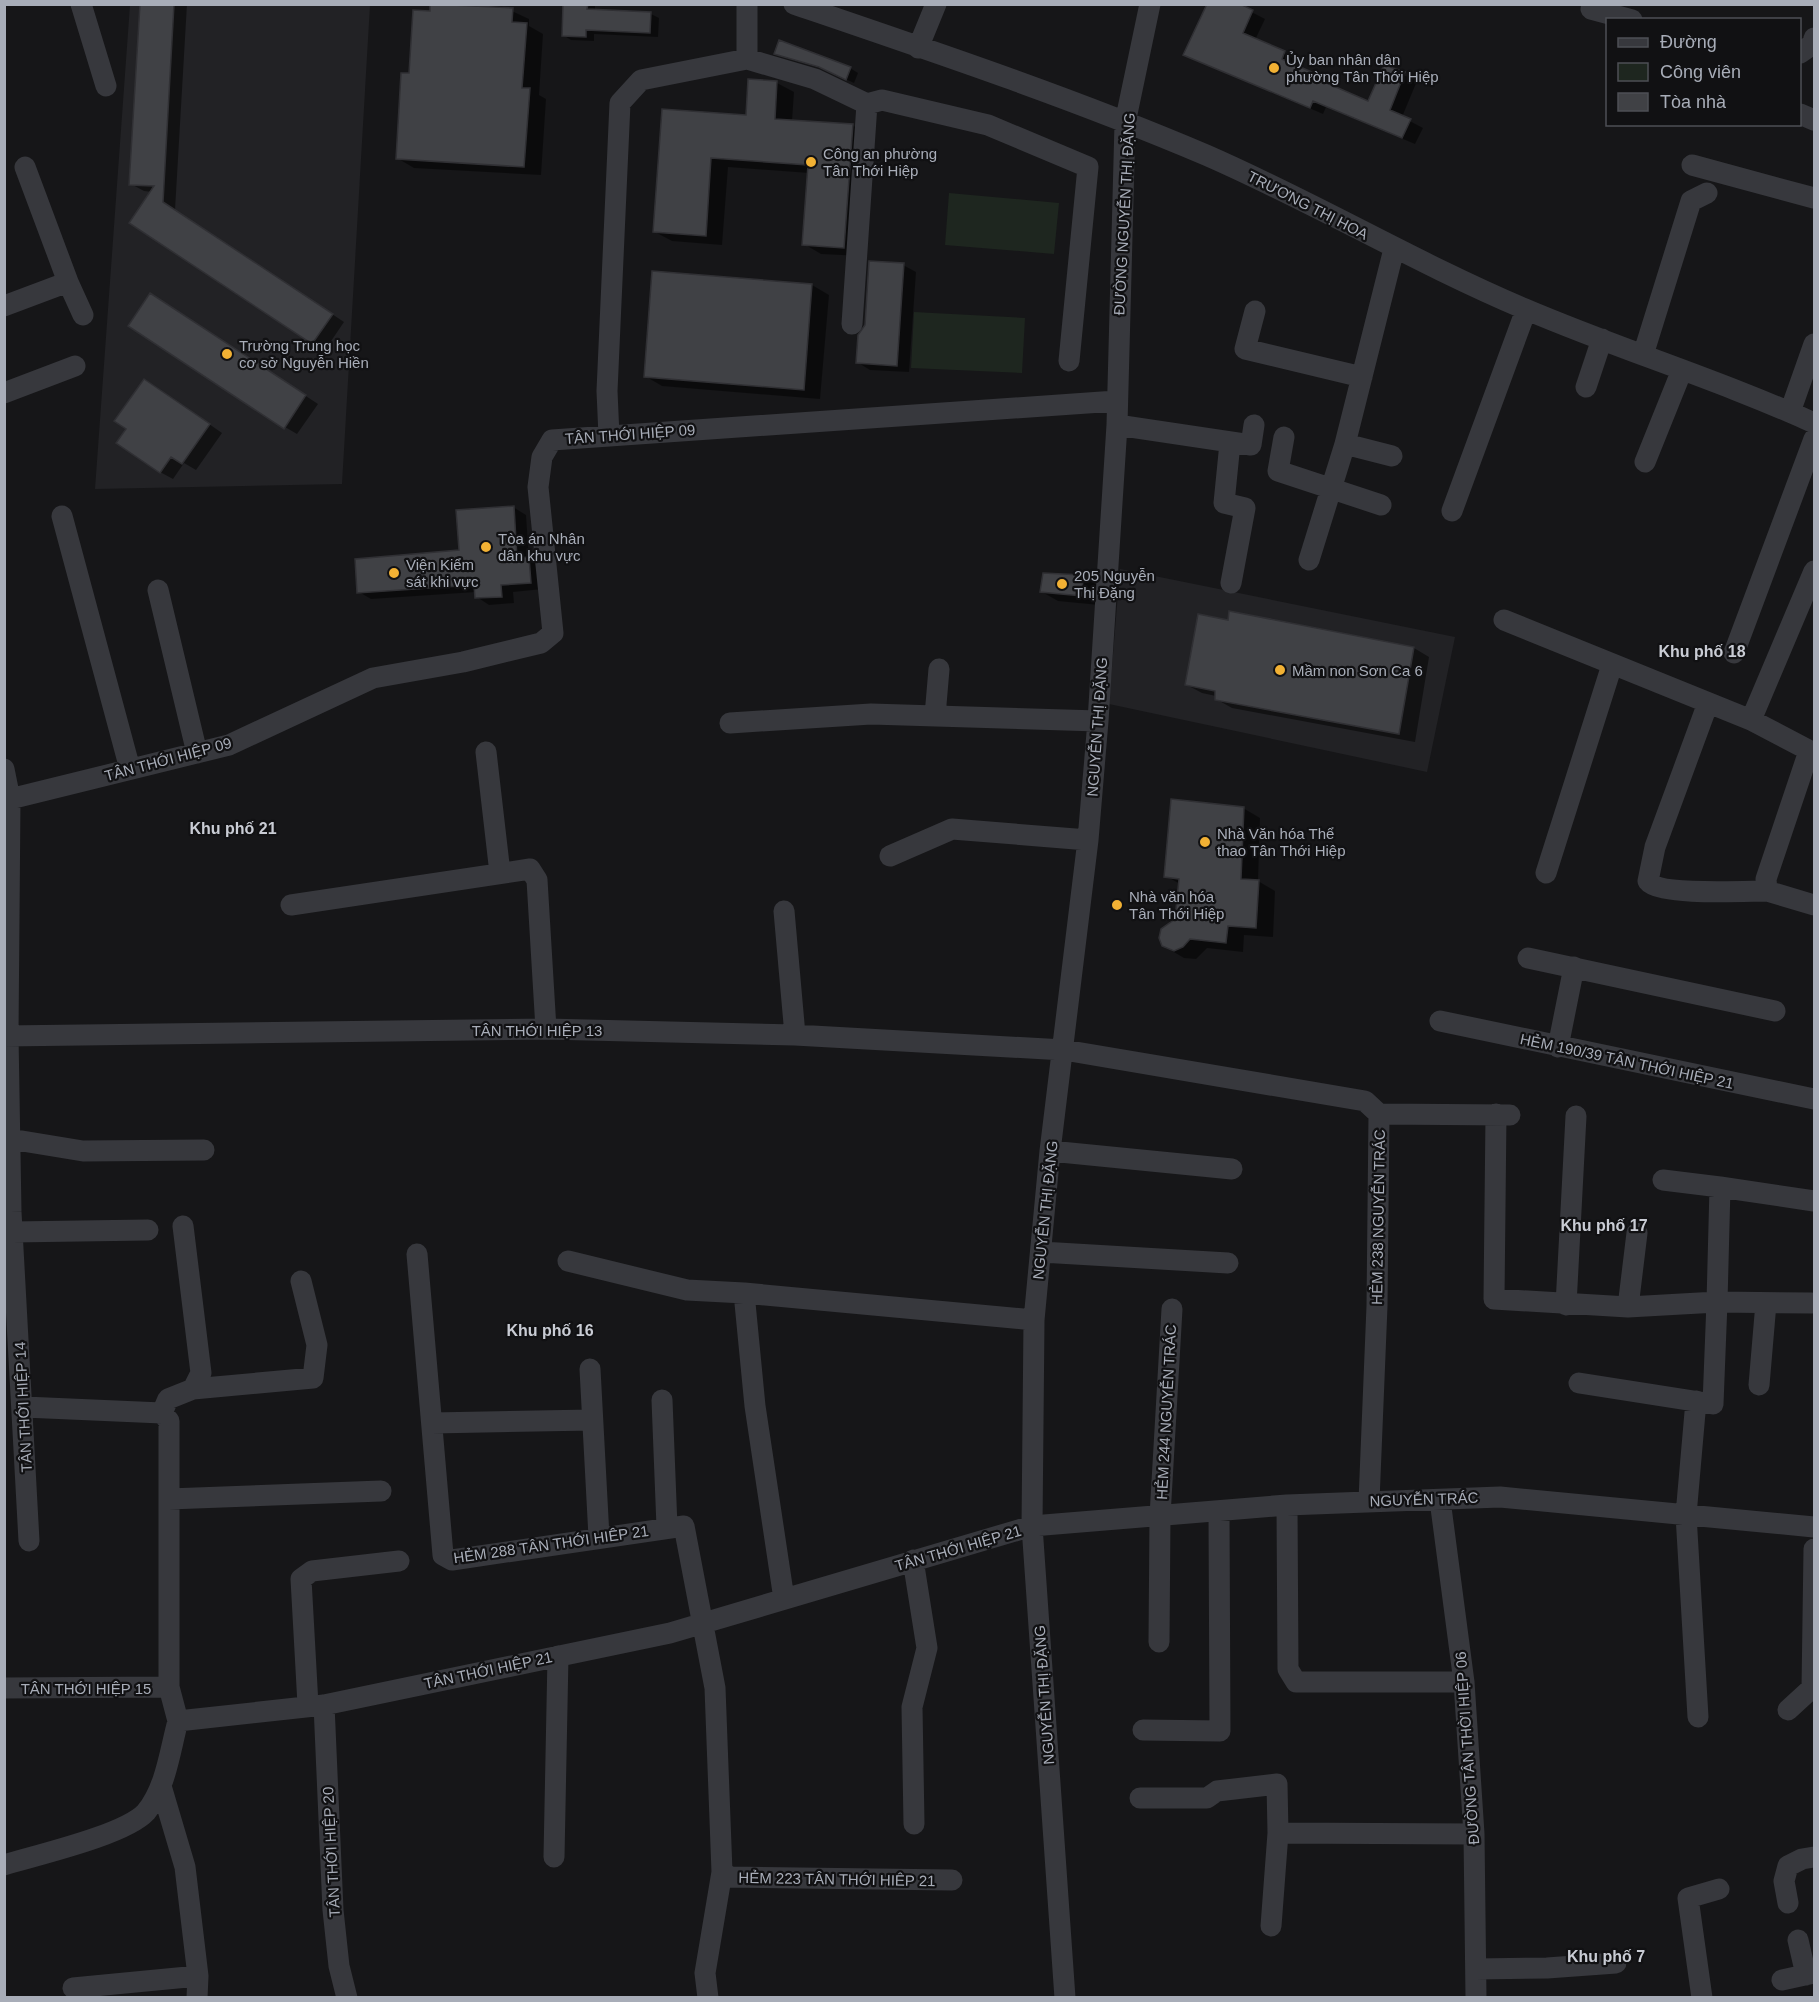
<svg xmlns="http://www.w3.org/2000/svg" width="1819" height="2002" font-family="Helvetica,sans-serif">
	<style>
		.built { fill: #222225 }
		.green { fill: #1e261f }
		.shadow { fill: #0007 }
		.building { fill: #404145; stroke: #303034; stroke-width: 1.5 }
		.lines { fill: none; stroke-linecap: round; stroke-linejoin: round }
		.minor { stroke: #37383d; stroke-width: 21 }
		.poi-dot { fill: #f2b134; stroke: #111113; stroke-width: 2 }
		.labels { text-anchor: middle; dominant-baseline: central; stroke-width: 4.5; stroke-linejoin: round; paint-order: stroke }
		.poi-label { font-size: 15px; fill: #a8adb8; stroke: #111113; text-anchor: start }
		.street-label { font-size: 15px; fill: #a8adb8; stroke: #111113 }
		.neighbourhood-label { font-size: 16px; font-weight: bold; fill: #c9ccd4; stroke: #111113 }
	</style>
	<rect width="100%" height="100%" fill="#161618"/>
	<path class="built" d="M130 5H370L342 484 95 489Z
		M1120 569 1455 637 1427 772 1109 704Z"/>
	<path class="green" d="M949 193 1059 203 1054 254 945 245Z
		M914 312 1025 318 1022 373 911 368Z"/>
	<path class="shadow" d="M142 4H187L175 210 344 322 325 350 131 223 152 192 144 191 131 184Z
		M432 4H497L529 19V26L543 34 539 95 546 99 541 175 414 168 397 158 410 75Z
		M565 4H595V11L651 14 659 18 658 37 594 34V41L571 40 563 35Z
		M1236 4 1265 19 1255 40 1297 60 1294 66 1369 103 1385 67 1417 81 1402 117 1423 128 1415 144 1326 107 1323 114 1185 55Z
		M776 53 850 68 858 73 854 83 828 71Z
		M777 83 794 92 792 121 852 125 869 135 861 256 821 254 804 244 809 173 728 167 722 245 672 241 655 232 663 111 747 116Z
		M903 265 916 272 909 372 870 370 857 362Z
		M654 273 812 285 829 295 820 399 662 386 645 376Z
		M163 302 318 404 297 434 285 427Z
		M157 388 222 433 196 470 184 463 173 479 160 472Z
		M513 507 526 515 529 559 541 566 543 589 513 592 514 603 489 605 477 597 476 592 371 599 359 592 460 552Z
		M1082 576 1099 586V605L1058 601 1042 592Z
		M1229 622 1414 648 1429 657 1415 742 1232 708 1216 699V696L1202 693 1187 685Z
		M1243 808 1260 818 1258 881 1275 891 1273 937 1244 935 1243 952 1207 948 1196 959 1184 958 1167 948 1177 920 1180 884 1166 876Z"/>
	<path class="building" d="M140 4H174L163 202 333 314 312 344 129 223 154 186 129 185Z
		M430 4 513 8 512 22 527 23 522 88H530L524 167 396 159 401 73H409L413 10 430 11Z
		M563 4H588L587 9 651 12 650 33 586 30V37L562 36Z
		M1207 4H1240L1253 10 1243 33 1285 51 1282 59 1323 77 1322 81 1368 101 1384 65 1405 72 1390 110 1411 119 1402 138 1313 101 1310 108 1183 55Z
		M779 40 851 67 846 80 819 67 774 54Z
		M748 79 777 81 775 119 853 124 844 248 802 245 808 165 711 158 706 236 653 232 662 109 746 115Z
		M869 261 904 263 897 366 856 363 858 335 865 325Z
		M652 271 812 284 804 390 644 377Z
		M150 293 306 395 284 429 128 326Z
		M144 379 210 424 182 464 171 457 160 473 116 443 126 429 114 421Z
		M514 506 517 558 529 557 531 583 501 585 502 597 475 598 474 585 357 593 355 559 459 550 456 510Z
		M1043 573 1083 575 1082 596 1040 592Z
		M1229 611 1414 647 1399 734 1215 700V691L1185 685 1198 614 1228 620Z
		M1171 799 1244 807 1241 879 1259 880 1256 928 1228 926 1226 943 1190 939 1183 947 1174 951 1162 946 1159 938 1161 929 1175 919 1179 879 1164 877Z"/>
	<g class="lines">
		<path class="minor" d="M81 4 106 86
			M794 4C932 51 1072 98 1206 155 1314 202 1416 263 1525 309 1621 350 1720 380 1814 423
			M1594 4 1591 9 1632 20
			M918 48 936 4
			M1800 53 1813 44 1814 38
			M747 59 815 79 867 104 852 324
			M867 104 882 100 988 125 1088 167 1069 361
			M1800 114 1814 120
			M1692 165 1814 198
			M68 282 83 315
			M4 306 68 282 25 167
			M1255 311 1245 349 1362 377
			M1643 355 1691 201 1707 193
			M1586 387 1602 339
			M4 393 75 366
			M1790 412 1814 344
			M1117 425 1251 445 1254 425
			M609 436 607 391 620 103 641 80 747 59V4
			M1284 437 1278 471 1381 505
			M1230 443 1224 503 1245 508 1231 583
			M1392 456 1345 444 1394 249
			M1645 462 1682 370
			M1452 511 1526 310
			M62 516 130 769
			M1309 560 1345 444
			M158 590 197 753
			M1504 620 1751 720 1814 753
			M1734 653 1814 439
			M1708 703 1655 847 1648 881C1659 896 1746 891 1767 891
			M935 716 939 669
			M1751 720 1814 571
			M730 723 871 714 1098 721
			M1809 751 1766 879 1767 891 1814 905
			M486 752 500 873
			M4 769 10 799 8 1035 11 1212 29 1541
			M10 799 229 745 373 678 463 662 541 643 553 633 538 487 542 457 552 440 1116 401
			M890 856 952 829 1088 840
			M1546 873 1612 665
			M291 905 530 869 537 880 546 1029
			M784 911 795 1035
			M1528 958 1775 1011
			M1440 1021 1814 1099
			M4 1036 546 1029 795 1035 1064 1050 1365 1101 1379 1114 1377 1306 1369 1501
			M1558 1047 1574 967
			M1379 1114 1510 1115
			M1496 1114 1494 1299 1628 1307 1717 1302 1720 1187 1814 1201
			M10 1139 83 1151 204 1150
			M1050 1151 1232 1169
			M1663 1180 1720 1187
			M183 1226 201 1373 193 1389
			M12 1232 148 1230
			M1041 1252 1228 1263
			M417 1254 443 1555 452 1560 684 1526 715 1688 722 1872 730 1877 952 1880
			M568 1261 687 1290 744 1293 1034 1320
			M744 1293 755 1406 784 1599
			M1566 1305 1576 1116
			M1628 1307 1637 1233
			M590 1369 599 1537
			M1579 1383 1713 1404 1717 1302 1812 1303
			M1759 1385 1766 1303
			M662 1400 667 1527
			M1696 1401 1686 1515 1698 1717
			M24 1407 162 1413 169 1421V1687
			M162 1413 168 1399 193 1389 313 1378 317 1345 301 1281
			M432 1423 592 1420
			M169 1499 381 1491
			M1440 1500 1464 1682 1474 1834 1476 1998
			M1287 1505 1288 1669 1296 1682H1464
			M913 1560 927 1648 912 1707 914 1824
			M1159 1642 1160 1516 1172 1309
			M4 1688 169 1687 178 1721
			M308 1705 301 1579 312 1571 399 1561
			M324 1705 333 1910 339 1966 347 1998
			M1788 1710 1812 1688 1814 1549
			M1143 1730 1220 1731 1219 1513
			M1140 1798H1207L1217 1791 1277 1784 1278 1833
			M554 1857 558 1656
			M4 1865C37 1855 125 1835 146 1812 166 1788 170 1750 178 1721L324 1705 670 1633 1032 1526 1287 1505 1500 1497 1814 1527
			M1788 1903 1784 1881 1788 1866 1802 1859 1814 1857
			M1271 1926 1278 1833 1474 1834
			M1798 1940 1806 1975
			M1476 1969 1547 1968 1616 1963
			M1782 1980 1814 1973
			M73 1988 198 1976 185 1867 161 1786
			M197 1998 198 1976
			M708 1998 705 1973 722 1872
			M1065 1998 1032 1526 1034 1320 1050 1151 1088 840 1098 721 1117 425 1125 123 1150 4
			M1702 1998 1688 1898 1719 1889"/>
	</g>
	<g class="poi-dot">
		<circle cx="1274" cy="68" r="6"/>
		<circle cx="811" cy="162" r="6"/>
		<circle cx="227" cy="354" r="6"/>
		<circle cx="486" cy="547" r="6"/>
		<circle cx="394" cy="573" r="6"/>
		<circle cx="1062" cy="584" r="6"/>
		<circle cx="1280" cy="670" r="6"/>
		<circle cx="1205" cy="842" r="6"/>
		<circle cx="1117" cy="905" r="6"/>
	</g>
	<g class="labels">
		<g class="poi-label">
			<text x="1286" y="59">Ủy ban nhân dân<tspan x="1286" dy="17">phường Tân Thới Hiệp</tspan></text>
			<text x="823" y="153">Công an phường<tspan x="823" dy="17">Tân Thới Hiệp</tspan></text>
			<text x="239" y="345">Trường Trung học<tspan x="239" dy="17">cơ sở Nguyễn Hiền</tspan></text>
			<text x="498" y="538">Tòa án Nhân<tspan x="498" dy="17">dân khu vực</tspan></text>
			<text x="406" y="564">Viện Kiểm<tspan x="406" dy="17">sát khi vực</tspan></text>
			<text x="1074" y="575">205 Nguyễn<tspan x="1074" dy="17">Thị Đặng</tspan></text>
			<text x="1292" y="670">Mầm non Sơn Ca 6</text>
			<text x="1217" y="833">Nhà Văn hóa Thể<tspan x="1217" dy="17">thao Tân Thới Hiệp</tspan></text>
			<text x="1129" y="896">Nhà văn hóa<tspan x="1129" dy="17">Tân Thới Hiệp</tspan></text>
		</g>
		<g class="street-label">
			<text transform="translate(1308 205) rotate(27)">TRƯƠNG THỊ HOA</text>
			<text transform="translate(1124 214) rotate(-87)">ĐƯỜNG NGUYỄN THỊ ĐẶNG</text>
			<text transform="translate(630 434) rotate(-4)">TÂN THỚI HIỆP 09</text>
			<text transform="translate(1097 727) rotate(-86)">NGUYỄN THỊ ĐẶNG</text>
			<text transform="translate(168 759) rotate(-15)">TÂN THỚI HIỆP 09</text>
			<text x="537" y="1030">TÂN THỚI HIỆP 13</text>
			<text transform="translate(1627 1061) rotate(12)">HẺM 190/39 TÂN THỚI HIỆP 21</text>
			<text transform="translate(1045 1210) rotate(-84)">NGUYỄN THỊ ĐẶNG</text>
			<text transform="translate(1378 1217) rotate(-89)">HẺM 238 NGUYỄN TRÁC</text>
			<text transform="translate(23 1407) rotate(-93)">TÂN THỚI HIỆP 14</text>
			<text transform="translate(1166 1412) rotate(-87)">HẺM 244 NGUYỄN TRÁC</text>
			<text transform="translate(1424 1499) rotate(-2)">NGUYỄN TRÁC</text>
			<text transform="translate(551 1544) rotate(-8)">HẺM 288 TÂN THỚI HIÊP 21</text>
			<text transform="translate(958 1548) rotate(-16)">TÂN THỚI HIỆP 21</text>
			<text transform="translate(488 1670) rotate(-12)">TÂN THỚI HIỆP 21</text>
			<text x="86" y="1688">TÂN THỚI HIỆP 15</text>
			<text transform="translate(1044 1695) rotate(-94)">NGUYỄN THỊ ĐẶNG</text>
			<text transform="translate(1467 1748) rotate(-94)">ĐƯỜNG TÂN THỜI HIỆP 06</text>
			<text transform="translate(331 1852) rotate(-93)">TÂN THỚI HIỆP 20</text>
			<text transform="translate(837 1879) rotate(1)">HẺM 223 TÂN THỚI HIÊP 21</text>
		</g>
		<g class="neighbourhood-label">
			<text x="1702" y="651">Khu phố 18</text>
			<text x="233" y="828">Khu phố 21</text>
			<text x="1604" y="1225">Khu phố 17</text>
			<text x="550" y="1330">Khu phố 16</text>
			<text x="1606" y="1956">Khu phố 7</text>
		</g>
	</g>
	<rect width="1819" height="2002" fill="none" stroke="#a8adb8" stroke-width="12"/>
	<rect x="1606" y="18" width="195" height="108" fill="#111113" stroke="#4d4f55" stroke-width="1.5"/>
	<rect x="1618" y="38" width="30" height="9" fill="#37383d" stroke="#4d4f55" stroke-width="1.5"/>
	<text x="1660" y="48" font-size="18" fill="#a8adb8">Đường</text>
	<rect x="1618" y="63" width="30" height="18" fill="#1e261f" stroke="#4d4f55" stroke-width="1.5"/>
	<text x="1660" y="78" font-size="18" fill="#a8adb8">Công viên</text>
	<rect x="1618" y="93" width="30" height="18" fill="#404145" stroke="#4d4f55" stroke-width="1.5"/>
	<text x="1660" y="108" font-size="18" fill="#a8adb8">Tòa nhà</text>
</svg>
